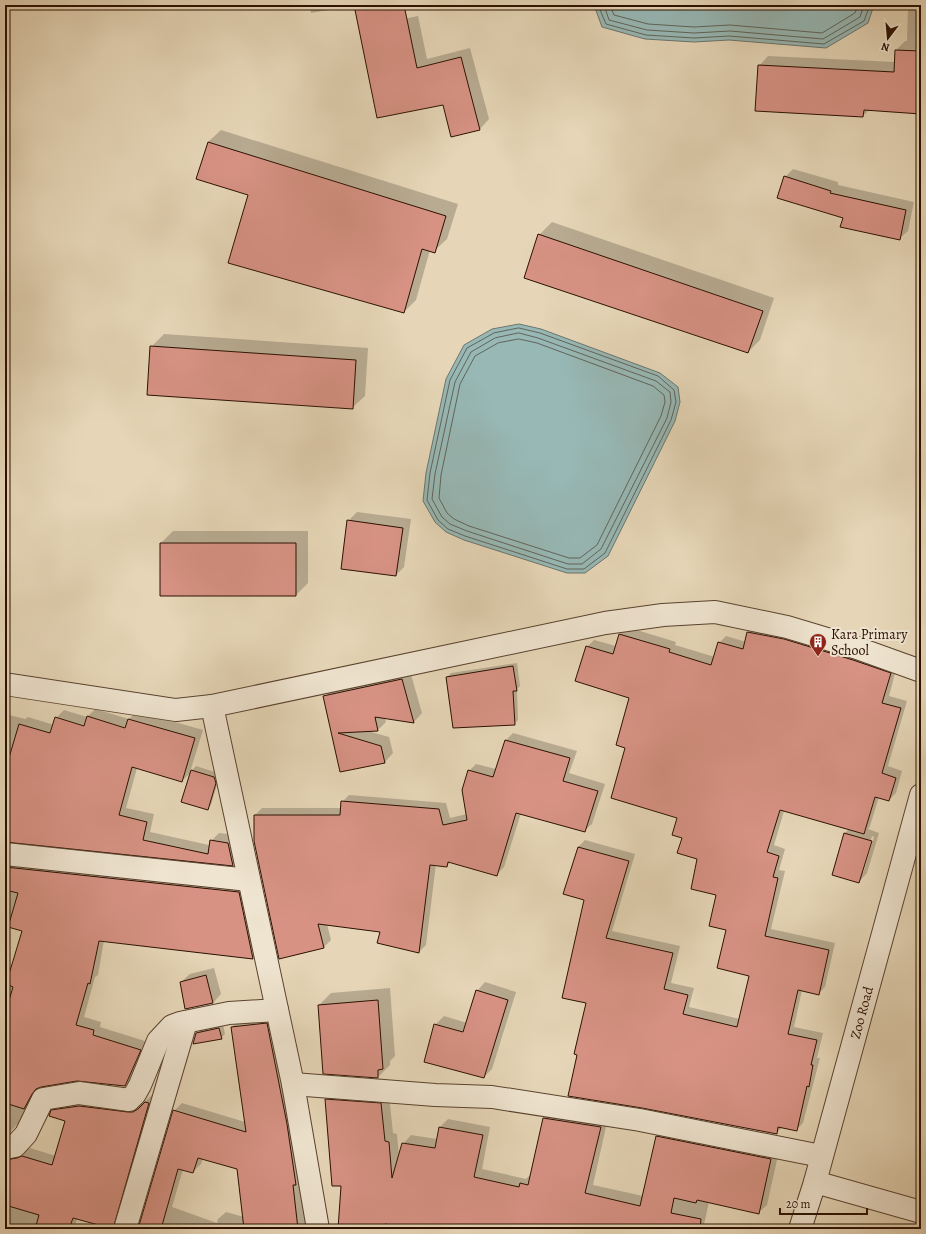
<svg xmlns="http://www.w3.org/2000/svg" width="926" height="1234" font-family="Alegreya,serif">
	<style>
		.water { fill: #97b8b5; stroke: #6c756d }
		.shadow { fill: #0003; fill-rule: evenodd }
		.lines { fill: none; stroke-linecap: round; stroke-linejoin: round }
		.shore { stroke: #61645a; stroke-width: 1 }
		.building { fill: #d79284; stroke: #2b1000 }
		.minor-casing { stroke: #5a422e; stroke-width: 24 }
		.minor { stroke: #efe4d0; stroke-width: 22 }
		.labels { text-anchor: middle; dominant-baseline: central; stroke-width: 4; stroke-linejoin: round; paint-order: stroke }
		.poi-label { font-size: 14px; fill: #2b1000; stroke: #efe4d0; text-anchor: start }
		.street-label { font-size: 14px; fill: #2b1000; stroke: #efe4d0 }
	</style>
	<rect width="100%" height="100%" fill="#e6d6b7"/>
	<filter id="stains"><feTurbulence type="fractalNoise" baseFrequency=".005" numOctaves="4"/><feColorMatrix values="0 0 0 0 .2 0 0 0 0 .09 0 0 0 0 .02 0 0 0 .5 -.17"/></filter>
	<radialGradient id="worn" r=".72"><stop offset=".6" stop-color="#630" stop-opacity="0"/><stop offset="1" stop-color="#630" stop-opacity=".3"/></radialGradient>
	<path class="water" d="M594 5H874L868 23 826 48 729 40 694 42 645 39 602 27Z
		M519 324 541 329 660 373 678 387 680 402 675 421 608 556 585 573H567L464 540 446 532 435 522 423 501 426 473 446 379 464 345 492 329Z"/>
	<path class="shadow" d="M310 5H396L399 20 418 16 427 59 470 48 489 119 480 129 443 103 356 8 346 9 345 7 311 13Z
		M908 5H921V113L869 110 863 116 759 66 768 56 895 62 896 50 905 41H907Z
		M221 130 458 204 447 239 434 251 430 250 416 300 404 312 249 194 208 142Z
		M793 169 838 182V185L914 202 908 231 899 239 844 217 785 177Z
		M552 222 774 298 760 340 748 352 539 235Z
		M164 334 368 348 365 396 352 408 151 347Z
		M357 512 411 519 404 567 396 575 348 521Z
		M173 531H308V583L296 595 161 543Z
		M755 625 897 666 889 696 907 701 888 766 902 771 896 793 889 800 879 797 870 826 868 829 879 833 867 873 859 882 845 833 849 829 784 811 774 845 785 849 779 870 785 871 771 929 835 943 825 987 818 994 802 990 794 1027 823 1033 817 1058H820L803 1123 796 1130 783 1127 776 1133 587 1002 585 900 578 847 585 840 635 854 612 931 680 946 671 983 694 988 689 1007 740 1019 750 975 727 929 717 894 699 858 683 838 678 818 626 748 630 697 587 647 594 640 616 646 620 634 627 627 676 642 675 645 715 657 719 643 726 636 746 642 748 632ZM872 836 874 837 863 873H861Z
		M517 663 520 686 517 689 518 720 514 724 447 677 451 673Z
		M410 671 422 713 414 722 385 718 386 722 378 730 368 731 389 737 393 753 385 762 341 771 325 697 333 688Z
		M95 709 129 719 137 711 203 730 190 772 196 766 218 773 219 778 211 805 207 809 192 771 182 781 137 768 126 808 154 814 150 832 209 845 211 841 219 833 236 835 241 857 233 865 5 841V714L25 719 28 717 54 725 56 718 64 710 87 717Z
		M513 733 577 751 569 773 605 784 592 824 584 831 521 813 504 867 497 874 451 861 447 866 436 864 426 945 419 952 381 931 327 924 331 940 324 947 255 815 262 808H341L342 802 349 795 446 803 450 818 467 814 469 771 476 764 496 769 506 740Z
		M5 856 247 884 261 951 253 958 104 940 98 975 95 977 84 1017 101 1022 100 1027 148 1042 132 1078 124 1086 77 1080 38 1087 32 1100 27 1105 23 1118 8 1134 5 1135V991L24 931 5 925Z
		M214 968 221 994 213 1003 181 982 190 974Z
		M485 982 516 992 492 1069 484 1077 435 1025 444 1016 467 1023 477 991Z
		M390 988 395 1056 390 1061V1065L378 1077 324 1073 319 1005 331 993Z
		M275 1016 300 1179 306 1229H139L174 1111 182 1103 245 1122 232 1027 239 1019ZM203 1158 238 1168 244 1217 226 1212 218 1219 217 1223 172 1207 183 1169 193 1172 201 1164Z
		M223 1024 225 1034 221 1038 197 1033 201 1029Z
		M334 1091 389 1095 393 1133 397 1134 399 1156 403 1144 411 1135 437 1139 440 1127 448 1119 490 1127 482 1169 526 1179 530 1175H531L544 1118 552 1110 608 1118 593 1185 643 1196 657 1136 665 1128 779 1151 767 1205 758 1213 709 1202 703 1229H339L342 1185 326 1099Z
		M153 1094 120 1221 113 1229 77 1219 74 1229H5V1149L16 1153 30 1148 56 1156 66 1120 52 1111 60 1103 136 1105 142 1104Z"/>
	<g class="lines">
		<path class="shore" d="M598 5 606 24 646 35 694 38 729 36 824 44 864 21 870 5
			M604 5 609 20 647 30 694 33 730 31 823 39 860 17 864 5
			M610 5 614 15 648 24 694 27 730 25 822 33 855 13 858 5
			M519 328 540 333 658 376 674 390 676 402 671 420 605 553 584 569H567L465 536 448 529 438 520 427 500 430 473 450 380 467 348 494 333Z
			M519 333 538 338 656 381 670 392 671 402 667 418 601 549 582 564H568L467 531 450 524 442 517 432 499 435 474 455 382 471 352 495 338Z
			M519 339 537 343 653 386 664 395 665 402 661 416 597 545 580 558H569L469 526 454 519 447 513 439 498 441 475 460 384 475 356 498 343Z"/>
	</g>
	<path class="building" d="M354 5H404L417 68 461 57 480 130 451 137 443 105 377 118Z
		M895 50 921 51V114L864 110 863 117 755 111 758 65 894 72Z
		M208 142 446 216 435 253 422 249 404 313 228 263 248 195 196 179Z
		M784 176 831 191 830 193 906 210 900 240 840 227 843 218 777 198Z
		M538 234 763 311 748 353 524 278Z
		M150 346 356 360 353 409 147 395Z
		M347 520 403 528 396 576 341 569Z
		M160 543H296V596H160Z
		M747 632 784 639 853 660 891 673 882 703 901 708 882 773 896 778 889 801 875 797 864 834 780 810 767 852 779 856 773 877 778 878 765 936 829 950 819 995 798 990 788 1034 817 1040 811 1065H813L809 1087 807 1086 797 1131 778 1127 777 1134 642 1108 568 1096 577 1055 574 1054 586 1003 562 998 584 900 563 894 578 847 629 861 606 938 673 953 664 989 688 995 683 1014 737 1027 749 976 717 968 726 930 709 926 716 895 691 889 697 859 677 853 682 838 672 835 677 818 611 798 625 748 616 745 629 698 575 681 586 646 613 654 619 634 670 649 669 652 711 665 718 642 743 649Z
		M513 666 517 691H513L515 725 453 728 446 677Z
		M402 679 414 723 375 717 378 731 338 733 381 746 385 763 340 772 323 696Z
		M87 716 125 728 128 719 195 738 182 782 132 767 119 815 147 822 143 840 208 854 210 840 228 843 233 866 5 842V771L19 724 50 733 55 717 84 726Z
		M505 740 570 758 563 781 598 791 585 832 516 813 497 876 448 862 447 867 430 865 419 953 377 943 380 932 318 924 324 948 279 959 254 841V815H340L341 801 439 809 443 825 467 820 462 790 468 770 493 777Z
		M191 770 214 777 216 783 208 810 181 802Z
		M844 833 872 841 859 883 832 875Z
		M5 867 239 892 253 959 99 941 90 984 88 983 76 1025 94 1030 93 1035 141 1050 125 1086 77 1081 41 1087 36 1089 32 1094 24 1109 5 1103V1014L13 987 6 984 22 931 8 927 18 893 5 890Z
		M206 975 213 1003 185 1009 180 982Z
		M476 990 508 1000 484 1078 424 1062 434 1024 463 1032Z
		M378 1000 383 1069 378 1070V1078L323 1074 318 1005Z
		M267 1023 287 1124 296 1185H293L298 1229H244L237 1169 198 1158 193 1173 178 1169 161 1229H138L173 1110 246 1132 231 1027Z
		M219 1028 222 1039 193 1044 196 1033Z
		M325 1099 381 1103 385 1141 389 1142 392 1178 402 1143 435 1148 439 1127 483 1135 474 1177 519 1187 520 1183 528 1185 543 1118 601 1127 585 1193 640 1206 656 1136 771 1159 759 1214 697 1200 696 1203 674 1198 671 1213 701 1219 700 1229H412L385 1224 384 1229H338L341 1186H332Z
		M145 1102 149 1103 113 1229 73 1218 69 1229H35L39 1215 5 1205V1160L17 1158 22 1156 52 1165 65 1121 49 1116 51 1110 79 1106 128 1112H133L138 1109Z"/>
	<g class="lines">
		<defs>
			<g id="minor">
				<path d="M5 684 176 710 212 706 605 623 663 615 715 612 787 627 857 648 921 671"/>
				<path d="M212 706 293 1084 318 1229"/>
				<path d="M5 854 249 880"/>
				<path d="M293 1084 435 1095 492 1097 640 1120 821 1156"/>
				<path d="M5 1148 15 1146 26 1134 43 1099 79 1093 129 1100 135 1094 140 1085 158 1041 172 1026 180 1023 229 1013 277 1010"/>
				<path d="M815 1182 921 1212"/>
				<path d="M125 1229 186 1022"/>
				<path id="s1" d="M800 1229 815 1182 921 795"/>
			</g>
		</defs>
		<use href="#minor" class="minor-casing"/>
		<use href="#minor" class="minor"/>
	</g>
	<defs>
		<symbol id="building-pin" viewBox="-11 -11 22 30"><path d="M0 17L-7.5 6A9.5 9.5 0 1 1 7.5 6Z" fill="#8f2418" stroke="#efe4d0"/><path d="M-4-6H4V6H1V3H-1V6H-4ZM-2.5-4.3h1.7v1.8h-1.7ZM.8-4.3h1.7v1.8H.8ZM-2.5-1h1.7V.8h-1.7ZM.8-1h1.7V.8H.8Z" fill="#fff"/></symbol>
	</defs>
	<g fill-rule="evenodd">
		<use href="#building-pin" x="808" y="632" width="20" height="27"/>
	</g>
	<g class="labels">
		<g class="poi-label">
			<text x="831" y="634">Kara Primary<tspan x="831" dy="16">School</tspan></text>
		</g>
		<g class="street-label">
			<text stroke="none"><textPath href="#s1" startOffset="225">Zoo Road</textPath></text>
		</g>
	</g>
	<rect width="926" height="1234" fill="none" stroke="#e6d6b7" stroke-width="20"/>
	<rect x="6" y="6" width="914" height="1222" fill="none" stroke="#2b1000" stroke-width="2"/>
	<rect x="10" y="10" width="906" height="1214" fill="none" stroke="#2b1000"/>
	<g transform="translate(888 38) rotate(196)" stroke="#efe4d0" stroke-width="3" paint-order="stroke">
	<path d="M0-3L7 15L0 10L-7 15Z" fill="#2b1000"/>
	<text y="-6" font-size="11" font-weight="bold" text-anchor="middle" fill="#2b1000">N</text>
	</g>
	<path d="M780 1208v6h87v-6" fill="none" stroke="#2b1000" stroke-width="2"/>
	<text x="786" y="1208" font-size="12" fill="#2b1000" stroke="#efe4d0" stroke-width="3" paint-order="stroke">20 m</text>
	<rect width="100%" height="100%" filter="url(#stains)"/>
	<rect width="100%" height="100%" fill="url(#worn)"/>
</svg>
